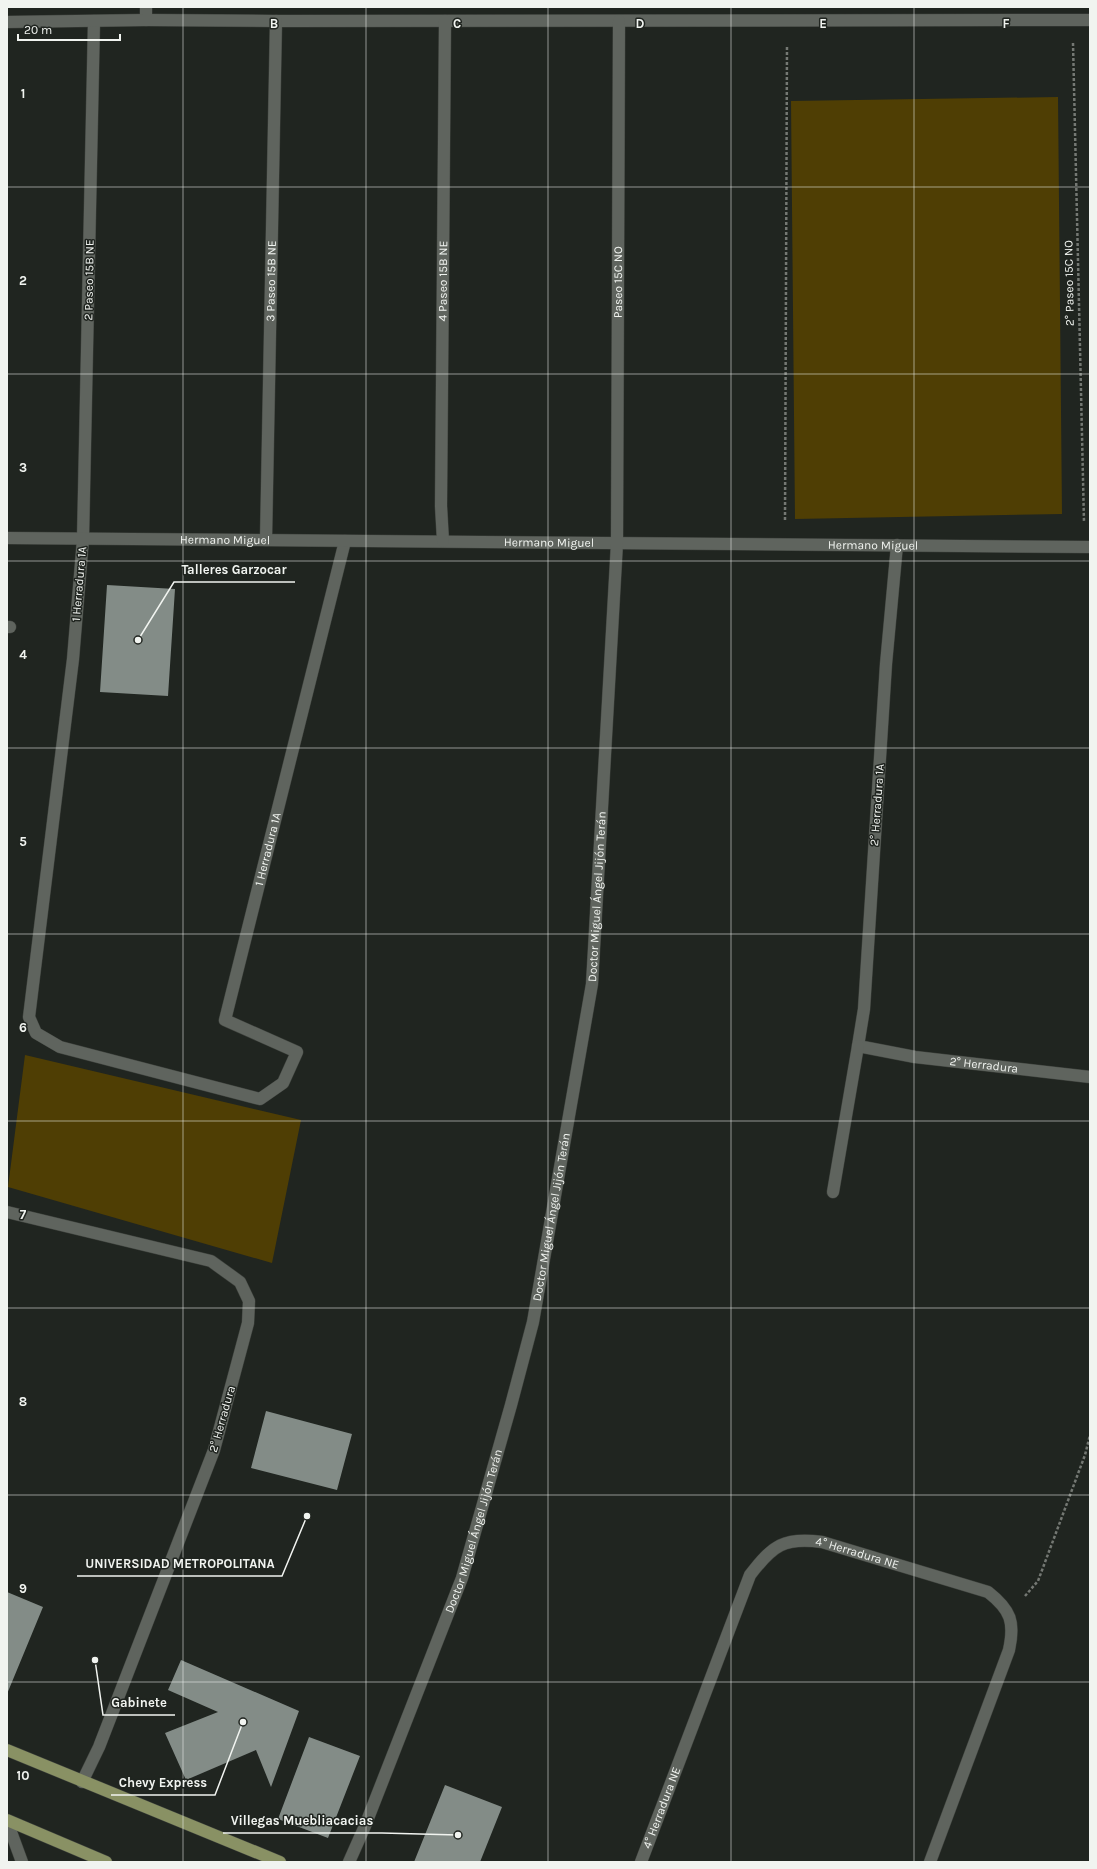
<svg xmlns="http://www.w3.org/2000/svg" width="1097" height="1869" font-family="Karla,sans-serif">
	<style>
		.green { fill: #4f3e04 }
		.building { fill: #838c87 }
		.lines { fill: none; stroke-linecap: round; stroke-linejoin: round }
		.minor-casing { stroke: #3d413c; stroke-width: 13 }
		.major-casing { stroke: #3d413c; stroke-width: 13 }
		.path { stroke: #747873; stroke-width: 2.5; stroke-dasharray: 3 2; stroke-linecap: butt }
		.minor { stroke: #5f645e; stroke-width: 12 }
		.major { stroke: #899164; stroke-width: 12 }
		.grid { fill: none; stroke: #f1f4f0; stroke-width: 1; stroke-opacity: 0.55 }
		.labels { text-anchor: middle; dominant-baseline: central; stroke-width: 3; stroke-linejoin: round; paint-order: stroke }
		.street-label { font-size: 12px; fill: #f1f4f0; stroke: #202520 }
		.grid-label { font-size: 13px; text-anchor: middle; font-weight: bold; fill: #f1f4f0; stroke: #202520; stroke-width: 3; stroke-linejoin: round; paint-order: stroke }
		.leader { fill: none; stroke: #f1f4f0; stroke-width: 1.5 }
		.callout-dot { fill: #f1f4f0; stroke: #202520; stroke-width: 1.5 }
		.callout-label { font-size: 13px; text-anchor: middle; font-weight: bold; fill: #f1f4f0; stroke: #202520; stroke-width: 3; stroke-linejoin: round; paint-order: stroke }
	</style>
	<rect width="100%" height="100%" fill="#202520"/>
	<path class="green" d="M1058 97 1062 514 795 519 791 101Z
		M25 1055 301 1120 272 1263 8 1187Z"/>
	<path class="building" d="M107 585 175 589 168 696 100 692Z
		M266 1411 352 1434 337 1490 251 1468Z
		M7 1592 43 1607 7 1694Z
		M181 1660 299 1711 271 1787 256 1750 186 1780 165 1733 218 1712 168 1690Z
		M309 1737 360 1756 328 1838 278 1819Z
		M445 1785 502 1807 480 1862H414Z"/>
	<g class="lines">
		<defs>
			<g id="minor">
				<path d="M146 7V20"/>
				<path id="s1" d="M94 21 83 539 73 659 29 1017 36 1033 60 1047 260 1099 283 1083 297 1052 225 1020 345 541"/>
				<path d="M7 22 146 20 276 21 1090 20"/>
				<path id="s2" d="M7 538 1090 547"/>
				<path id="s3" d="M266 540 276 21"/>
				<path id="s4" d="M443 541 441 506 445 21"/>
				<path id="s5" d="M897 545 886 664 864 1009 858 1046 915 1057 1090 1077"/>
				<path d="M7 627H10"/>
				<path d="M833 1192 858 1046"/>
				<path d="M7 1212 211 1261 240 1282 249 1301 248 1323 214 1450 99 1747 82 1782"/>
				<path d="M7 1821 22 1862"/>
				<path id="s6" d="M349 1862 365 1826 462 1578 511 1405 533 1322 592 984 617 543 619 21"/>
				<path id="s7" d="M641 1862 750 1575C773 1545 784 1537 822 1542L988 1592C1011 1610 1015 1622 1009 1650L930 1862"/>
			</g>
			<path id="major" d="M7 1750 280 1862
				M7 1820 106 1862"/>
		</defs>
		<use href="#minor" class="minor-casing"/>
		<use href="#major" class="major-casing"/>
		<path class="path" d="M1073 43 1084 522
			M785 520 787 45
			M1025 1596 1038 1581 1085 1455 1090 1435"/>
		<use href="#minor" class="minor"/>
		<use href="#major" class="major"/>
	</g>
	<path class="grid" d="M183 7V1862M366 7V1862M548 7V1862M731 7V1862M914 7V1862M7 187H1090M7 374H1090M7 561H1090M7 748H1090M7 934H1090M7 1121H1090M7 1308H1090M7 1495H1090M7 1682H1090"/>
	<g class="labels">
		<g class="street-label">
			<text transform="translate(89 280) rotate(-89)">2 Paseo 15B NE</text>
			<text stroke="none"><textPath href="#s3" startOffset="259">3 Paseo 15B NE</textPath></text>
			<text stroke="none"><textPath href="#s4" startOffset="260">4 Paseo 15B NE</textPath></text>
			<text stroke="none"><textPath href="#s6" startOffset="1617">Paseo 15C NO</textPath></text>
			<text transform="translate(1069 283) rotate(-91)">2° Paseo 15C NO</text>
			<text stroke="none"><textPath href="#s2" startOffset="218">Hermano Miguel</textPath></text>
			<text stroke="none"><textPath href="#s2" startOffset="542">Hermano Miguel</textPath></text>
			<text stroke="none"><textPath href="#s2" startOffset="866">Hermano Miguel</textPath></text>
			<text transform="translate(79 584) rotate(-85)">1 Herradura 1A</text>
			<text transform="translate(877 805) rotate(-86)">2° Herradura 1A</text>
			<text stroke="none"><textPath href="#s1" startOffset="1568">1 Herradura 1A</textPath></text>
			<text stroke="none"><textPath href="#s6" startOffset="1002">Doctor Miguel Ángel Jijón Terán</textPath></text>
			<text stroke="none"><textPath href="#s5" startOffset="630">2° Herradura</textPath></text>
			<text stroke="none"><textPath href="#s6" startOffset="678">Doctor Miguel Ángel Jijón Terán</textPath></text>
			<text transform="translate(222 1419) rotate(-74)">2° Herradura</text>
			<text stroke="none"><textPath href="#s6" startOffset="354">Doctor Miguel Ángel Jijón Terán</textPath></text>
			<text stroke="none"><textPath href="#s7" startOffset="429">4° Herradura NE</textPath></text>
			<text stroke="none"><textPath href="#s7" startOffset="58">4° Herradura NE</textPath></text>
		</g>
	</g>
	<g class="grid-label">
		<text x="274" y="28">B</text>
		<text x="457" y="28">C</text>
		<text x="640" y="28">D</text>
		<text x="823" y="28">E</text>
		<text x="1006" y="28">F</text>
		<text x="23" y="98">1</text>
		<text x="23" y="285">2</text>
		<text x="23" y="472">3</text>
		<text x="23" y="659">4</text>
		<text x="23" y="846">5</text>
		<text x="23" y="1032">6</text>
		<text x="23" y="1219">7</text>
		<text x="23" y="1406">8</text>
		<text x="23" y="1593">9</text>
		<text x="23" y="1780">10</text>
	</g>
	<path class="leader" d="M138 640L174 582H295M307 1516L282 1576H77M95 1660L103 1715H175M243 1722L215 1795H111M458 1835L382 1833H223"/>
	<g class="callout-dot">
		<circle cx="138" cy="640" r="4"/>
		<circle cx="307" cy="1516" r="4"/>
		<circle cx="95" cy="1660" r="4"/>
		<circle cx="243" cy="1722" r="4"/>
		<circle cx="458" cy="1835" r="4"/>
	</g>
	<g class="callout-label">
		<text x="234" y="574">Talleres Garzocar</text>
		<text x="180" y="1568">UNIVERSIDAD METROPOLITANA</text>
		<text x="139" y="1707">Gabinete</text>
		<text x="163" y="1787">Chevy Express</text>
		<text x="302" y="1825">Villegas Muebliacacias</text>
	</g>
	<rect width="1097" height="1869" fill="none" stroke="#f1f4f0" stroke-width="16"/>
	<path d="M18 34v6h102v-6" fill="none" stroke="#f1f4f0" stroke-width="2"/>
	<text x="24" y="34" font-size="12" fill="#f1f4f0" stroke="#202520" stroke-width="3" paint-order="stroke">20 m</text>
</svg>
